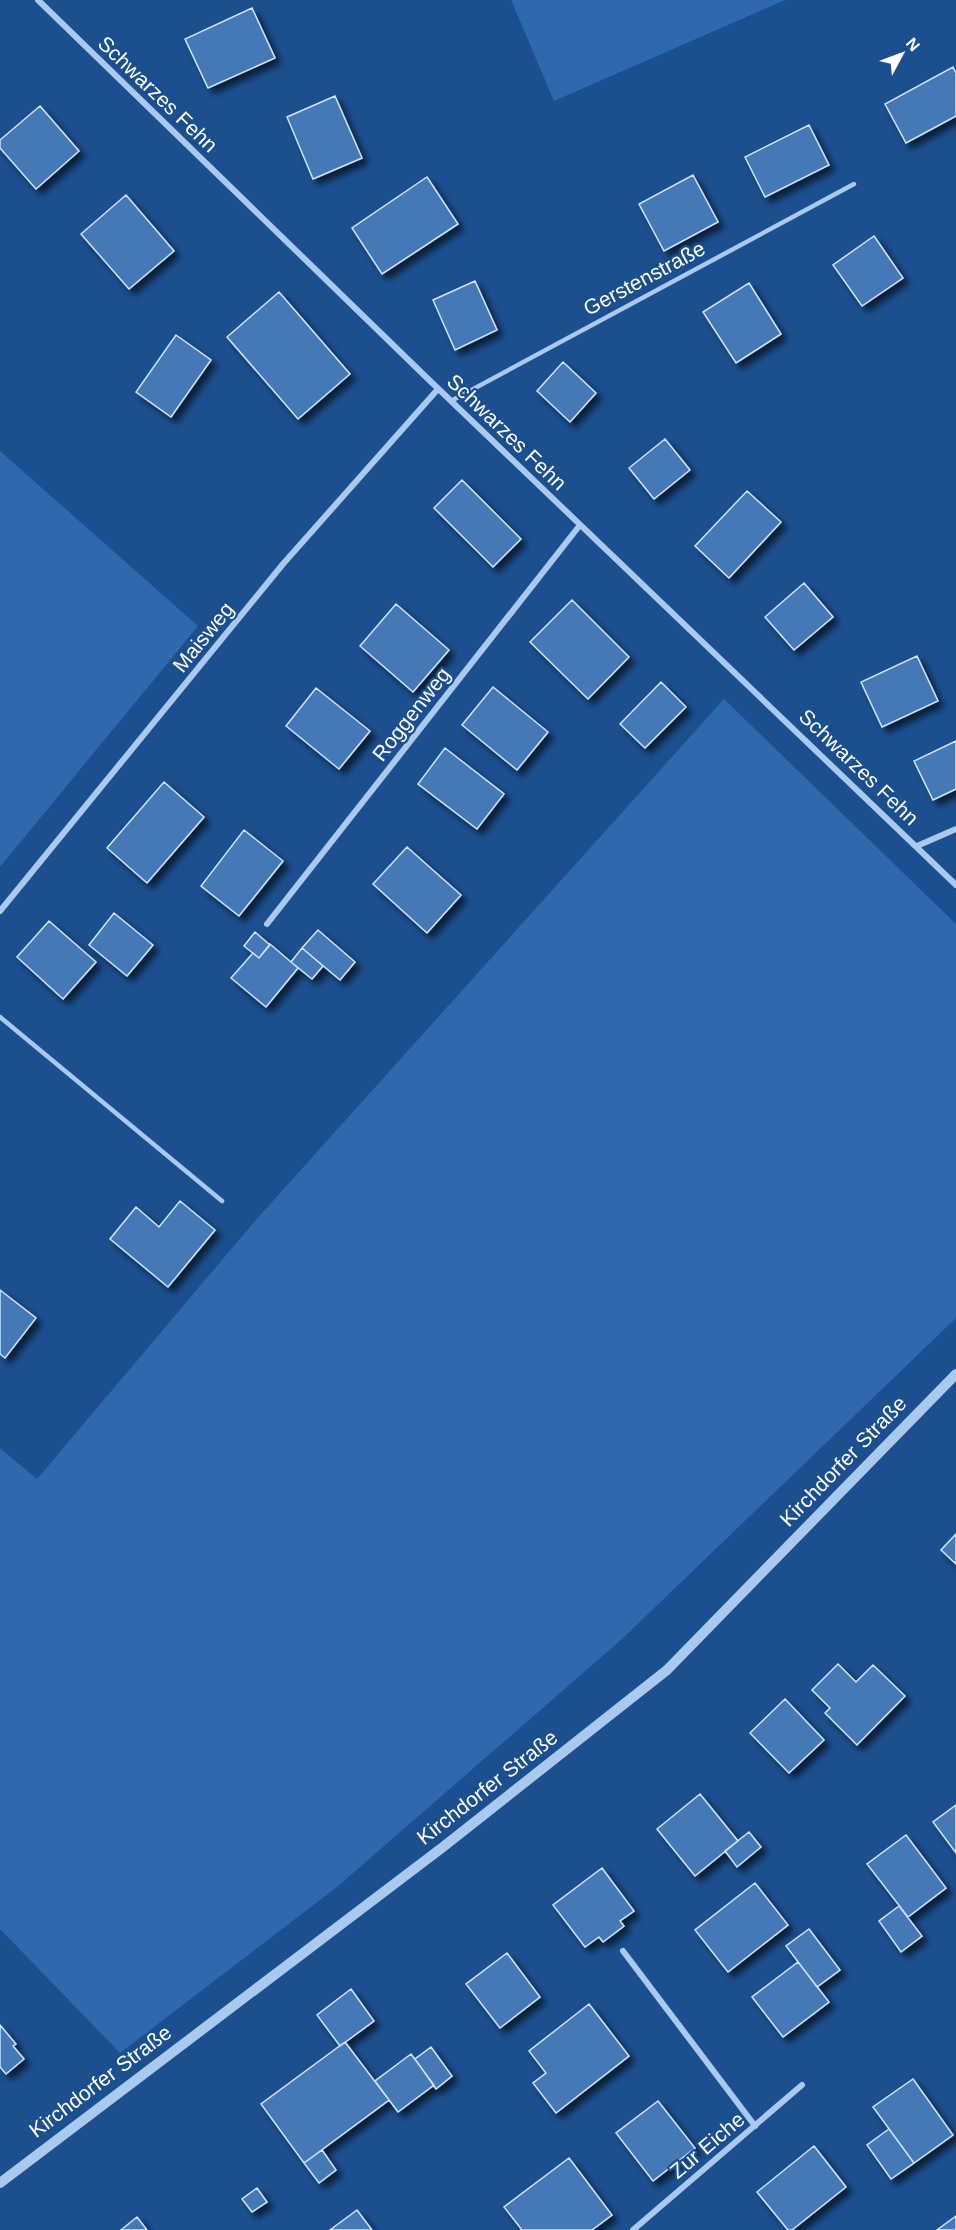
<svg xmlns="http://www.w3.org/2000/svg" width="956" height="2230" font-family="Arial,sans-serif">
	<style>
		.green { fill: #2e69ad }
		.building { fill: #4478b7; stroke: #cfe3fa; stroke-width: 1.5; filter: url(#shadow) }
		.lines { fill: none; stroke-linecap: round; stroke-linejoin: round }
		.service { stroke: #a9c9ee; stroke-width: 4.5 }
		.minor { stroke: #a9c9ee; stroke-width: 6 }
		.tertiary { stroke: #a9c9ee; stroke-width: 10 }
		.labels { text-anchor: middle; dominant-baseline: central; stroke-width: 4.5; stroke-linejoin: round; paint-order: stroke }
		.street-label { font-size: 21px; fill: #fff; stroke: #1b4f8f }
	</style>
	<defs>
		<filter id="shadow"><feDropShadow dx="5.5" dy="5.5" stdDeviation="3" flood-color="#0009"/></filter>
	</defs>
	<rect width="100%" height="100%" fill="#1b4f8f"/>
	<path class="green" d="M511 0H785L554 101Z
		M0 451 198 626 0 867Z
		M724 699 956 924V1318L622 1639 337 1887 120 2053 0 1929V1448L37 1479 254 1222Z"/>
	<path class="building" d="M252 8 275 58 208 88 185 39Z
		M953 67 956 73V116L906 143 885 104Z
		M335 96 362 158 313 179 287 117Z
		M40 106 79 151 36 189 0 148V140Z
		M809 125 829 165 765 197 745 157Z
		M693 175 718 222 664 251 639 204Z
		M427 177 458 224 382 274 352 228Z
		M126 195 174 251 129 289 81 234Z
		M874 236 903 278 862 306 833 265Z
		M475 281 497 330 455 350 433 300Z
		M749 283 781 334 736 363 703 312Z
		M279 292 350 374 298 419 227 337Z
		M176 335 211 360 171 417 136 392Z
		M563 362 596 393 570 422 537 391Z
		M665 439 690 470 654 499 629 468Z
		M462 480 521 539 493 567 434 508Z
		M747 491 781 522 729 578 695 546Z
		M804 583 833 617 794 650 765 617Z
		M572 600 629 657 588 699 530 642Z
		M396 604 449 650 413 692 360 646Z
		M917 656 938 701 882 727 861 682Z
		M661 682 686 707 645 748 620 724Z
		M493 687 548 732 517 770 462 725Z
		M316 688 370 731 339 769 286 726Z
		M956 741V789L933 800 914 761Z
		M445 748 504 794 477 829 418 784Z
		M164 782 204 817 147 883 107 848Z
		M244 830 283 861 239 916 201 886Z
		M407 847 461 895 427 933 373 884Z
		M114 913 153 945 127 976 89 945Z
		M49 921 96 962 63 999 17 957Z
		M318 930 355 962 340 980 302 948Z
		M255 932 270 945 259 958 244 946Z
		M270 944 298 968 266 1007 231 978 253 953 259 958Z
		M302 948 323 966 312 979 291 962Z
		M180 1201 215 1230 168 1287 110 1239 136 1207 159 1227Z
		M0 1290 36 1318 5 1358 0 1354Z
		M956 1534V1564L941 1550Z
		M838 1664 856 1682 873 1665 905 1696 857 1745 825 1713 830 1708 812 1690Z
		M785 1699 824 1740 789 1773 750 1733Z
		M700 1794 738 1841 695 1876 657 1829Z
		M956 1805V1853L933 1822Z
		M749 1832 761 1847 737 1867 725 1851Z
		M906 1835 946 1888 908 1917 867 1864Z
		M602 1868 634 1911 620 1921 624 1926 603 1942 599 1937 585 1947 553 1905Z
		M755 1883 788 1925 728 1972 695 1930Z
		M899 1906 922 1936 901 1952 879 1921Z
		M809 1929 840 1970 817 1987 786 1946Z
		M507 1953 540 1997 500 2028 466 1984Z
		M798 1962 829 2002 783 2037 752 1997Z
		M351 1989 374 2021 340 2046 317 2015Z
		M589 2004 629 2056 556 2113 533 2083 546 2073 529 2051Z
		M0 2025 16 2044 13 2046 24 2059 6 2074 0 2067Z
		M345 2042 389 2100 304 2163 261 2104Z
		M431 2047 452 2076 436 2089 415 2059Z
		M411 2054 434 2085 398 2112 375 2081Z
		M913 2079 953 2135 914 2163 873 2107Z
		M658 2101 695 2148 653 2181 616 2133Z
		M889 2129 914 2163 891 2179 867 2145Z
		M814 2146 846 2187 792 2230H788L757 2192Z
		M322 2150 336 2170 319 2183 304 2163Z
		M569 2158 612 2215 592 2230H522L504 2207Z
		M257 2188 267 2202 252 2212 242 2199Z
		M357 2210 372 2230H330Z
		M956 2216V2230H937Z
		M137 2217 147 2230H121Z"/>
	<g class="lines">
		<path class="service" d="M451 401 854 184
			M0 1017 222 1201"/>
		<path class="minor" d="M38 0 425 376 956 885
			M917 846 956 829
			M0 911 283 564 438 389
			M267 924 580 525
			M623 1951 755 2126
			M633 2230 802 2085"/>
		<path class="tertiary" d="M0 2183 443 1847 667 1670 956 1374"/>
	</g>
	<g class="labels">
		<g class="street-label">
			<text transform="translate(158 94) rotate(44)">Schwarzes Fehn</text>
			<text transform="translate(644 278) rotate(-28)">Gerstenstraße</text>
			<text transform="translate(507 432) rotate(44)">Schwarzes Fehn</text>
			<text transform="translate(203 637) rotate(-51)">Maisweg</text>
			<text transform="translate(411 714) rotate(-52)">Roggenweg</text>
			<text transform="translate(859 767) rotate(44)">Schwarzes Fehn</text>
			<text transform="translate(843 1461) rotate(-46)">Kirchdorfer Straße</text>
			<text transform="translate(487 1787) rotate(-38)">Kirchdorfer Straße</text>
			<text transform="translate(100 2081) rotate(-37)">Kirchdorfer Straße</text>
			<text transform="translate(707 2145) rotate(-40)">Zur Eiche</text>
		</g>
	</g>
	<g transform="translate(902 54) rotate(49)" stroke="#1b4f8f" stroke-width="4.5" paint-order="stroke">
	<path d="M0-4.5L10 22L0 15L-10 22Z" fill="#ffffff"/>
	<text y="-9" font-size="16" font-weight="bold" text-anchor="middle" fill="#ffffff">N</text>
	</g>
</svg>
